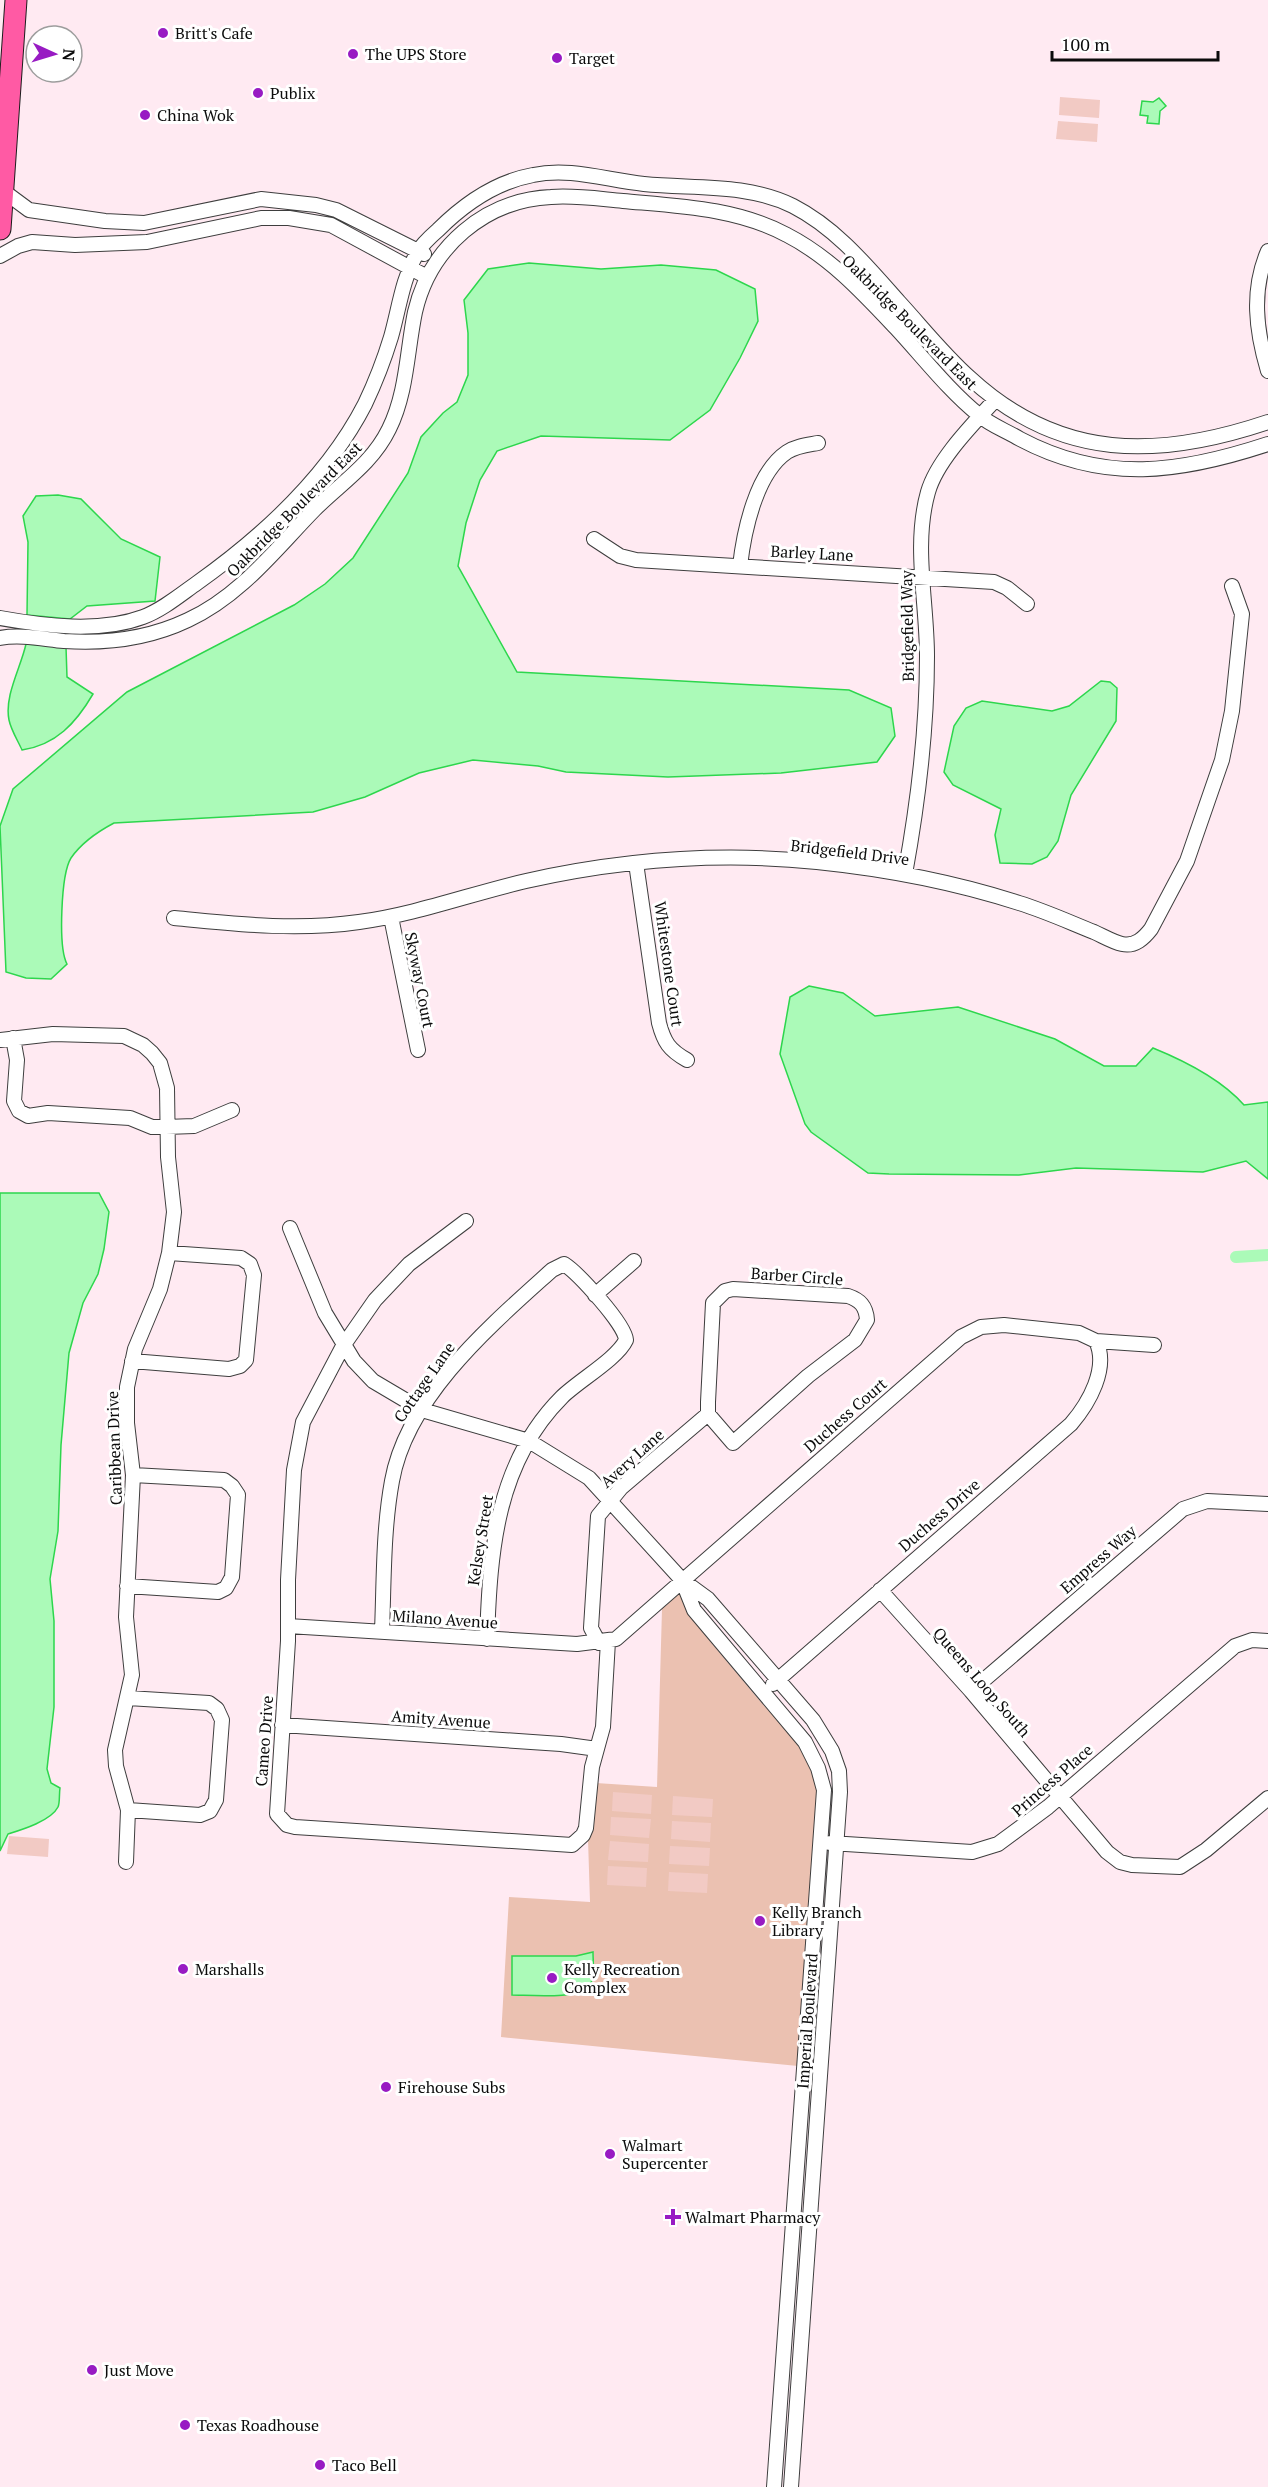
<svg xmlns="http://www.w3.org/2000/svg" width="1268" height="2487" font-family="'PT Serif',serif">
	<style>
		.green { fill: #ebc1b1 }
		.pitch { fill: #f2cac4 }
		.water { fill: #abfab8; stroke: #2dd64d; stroke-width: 1.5 }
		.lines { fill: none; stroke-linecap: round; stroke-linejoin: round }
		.canal { stroke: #abfab8; stroke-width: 12 }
		.minor-casing { stroke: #3e3e3e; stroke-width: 16 }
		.primary-casing { stroke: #1c1c1c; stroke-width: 23 }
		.minor { stroke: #fff; stroke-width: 14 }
		.primary { stroke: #ff5aa4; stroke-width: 21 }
		.poi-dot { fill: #981bc3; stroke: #fff; stroke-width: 2 }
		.labels { text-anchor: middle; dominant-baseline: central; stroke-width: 6; stroke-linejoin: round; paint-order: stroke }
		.poi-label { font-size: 16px; fill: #0b0b0b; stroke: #fff; text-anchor: start }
		.street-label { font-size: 16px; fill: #0b0b0b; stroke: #fff }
	</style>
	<rect width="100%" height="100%" fill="#ffeaf2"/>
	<path class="green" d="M679 1590C695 1629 729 1662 754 1694 775 1720 802 1739 812 1771 818 1786 817 1801 818 1817L798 2066 501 2037 509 1897 590 1902 588 1839 596 1783 657 1787 662 1609 664 1603Z"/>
	<path class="pitch" d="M1060 97 1100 100 1099 118 1059 115Z
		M1058 121 1098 124 1097 142 1056 139Z
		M613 1792 652 1795 651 1814 612 1811Z
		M673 1796 713 1799 712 1817 672 1815Z
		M611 1817 651 1819 649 1838 610 1835Z
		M672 1821 711 1823 710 1842 671 1839Z
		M9 1836 49 1839 48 1857 7 1854Z
		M610 1841 649 1844 648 1862 608 1860Z
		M670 1846 710 1848 709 1866 669 1864Z
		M608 1866 647 1868 646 1887 607 1885Z
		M669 1872 708 1874 707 1893 668 1891Z"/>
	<path class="water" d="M1159 98 1166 106 1160 111 1159 124 1147 123 1148 116 1140 115 1142 101 1153 102Z
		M529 263 601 269 661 265 716 270 755 289 758 321 740 358 710 410 670 440 541 436 497 451 480 480 466 523 458 566 517 672 849 690 891 708 895 736 877 762 781 773 668 777 566 772 538 766 473 760 419 773 365 797 313 812 114 823C97 832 82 842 71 858 61 874 58 947 67 964L51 979 26 978 6 972 0 826 13 789 127 692 294 605 325 584 353 558 408 473 421 437 443 413 457 402 468 375V333L464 300 488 269Z
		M58 495 81 499 121 539 160 557 155 601 87 606 70 619 27 615 28 542 23 516 36 496Z
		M26 644 66 647 67 677 93 694C76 723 56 745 22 750 18 741 11 730 9 720 4 696 21 667 26 644Z
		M1101 681 1110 682 1117 688 1116 721 1071 795 1058 841 1047 857 1032 864 1000 863 995 835 1001 809 953 785 944 772 954 726 966 708 982 701 1052 711 1069 706Z
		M809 986 843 993 875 1016 958 1007 1055 1039 1104 1066H1136L1153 1048C1185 1061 1221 1079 1244 1105L1268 1102V1179L1246 1161 1203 1172 1076 1168 1019 1175 889 1174 868 1173 811 1132 805 1124 780 1054 790 997Z
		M0 1193H99L109 1212 104 1249 98 1274 83 1303 69 1353 61 1445 58 1531 50 1579 54 1621V1707L47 1769 51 1783 60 1788C59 1794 60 1803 58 1807 51 1821 21 1830 8 1834L0 1851Z
		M593 1952C593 1962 595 1976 590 1985 581 2000 529 1995 512 1995V1956H576Z"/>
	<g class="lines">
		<path class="canal" d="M1236 1257 1268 1255"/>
		<defs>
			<path id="minor" d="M2 190 29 210 105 221 144 223 261 199 316 205 336 210 424 254
				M1268 251C1251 290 1256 331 1268 371
				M0 256 18 246 32 242 75 245 147 242 261 218H289L331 225 427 277
				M594 539 620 556 636 560 994 582 1007 588 1027 604
				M740 566C744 531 756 473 787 452 796 446 807 445 818 443
				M0 618C44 626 100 633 143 617 162 610 180 595 197 583 263 536 327 478 365 404 375 383 384 360 391 337 399 309 402 280 417 253 422 244 430 237 438 230 465 203 495 182 533 175 570 167 606 180 644 184 694 189 746 183 793 206 836 228 867 266 899 302 922 327 944 355 970 378 1060 461 1158 459 1268 422
				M0 638C20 634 43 639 64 641 108 644 148 639 188 620 240 596 275 550 314 510 341 483 372 464 389 429 407 393 407 350 415 312 430 247 485 200 551 197 575 195 600 199 623 201 678 206 737 208 787 235 830 257 863 293 896 328 922 356 949 391 979 415 990 425 1007 431 1020 439 1105 484 1180 473 1268 444
				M636 863 659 1023C664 1042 669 1050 687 1060
				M905 874C918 803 927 728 927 656 927 602 913 545 928 492 937 460 973 424 995 400
				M391 917 418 1050
				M174 918C236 924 296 931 359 922 417 914 470 894 526 881 620 860 721 852 817 862 885 869 954 882 1019 903 1045 911 1069 922 1094 932 1103 936 1113 942 1122 944 1135 947 1144 938 1151 929L1187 861 1222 760 1232 711 1242 614 1232 586
				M13 1038 17 1060 14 1101 19 1111 28 1116 48 1113 130 1118 152 1127H166L194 1126 232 1110
				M0 1040 53 1034 124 1036 143 1045 152 1053 160 1063 167 1088 168 1157 174 1212 169 1253 160 1289 135 1349 127 1387V1423L133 1475 126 1617 132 1675 115 1750 116 1766 128 1810 126 1862
				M466 1221 409 1264 375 1300 343 1346 303 1422 294 1470 288 1580V1641L277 1814 287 1825 295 1827 572 1845 583 1835 586 1828 592 1767 603 1727 608 1641
				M290 1228 325 1313 354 1361 373 1381 422 1410 529 1441 589 1478 682 1580 708 1599 813 1720 832 1751 839 1771 840 1792 791 2487
				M733 1289 848 1296C860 1300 866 1306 867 1320L855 1340 808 1376 733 1443 708 1414V1402L713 1303 725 1291Z
				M595 1295 634 1261
				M132 1361 229 1369 240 1366 246 1360 254 1275 250 1264 241 1258 169 1253
				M682 1580 694 1610 805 1742 818 1768 824 1790 774 2487
				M127 1586 218 1592 226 1588 232 1577 238 1495 232 1486 224 1480 133 1475
				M880 1590 971 1691 1107 1852 1120 1862 1132 1865 1180 1867 1206 1850 1268 1798
				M288 1626 577 1644 616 1639 961 1337 981 1327 1004 1325 1079 1333 1096 1341 1154 1345
				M382 1631C384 1582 383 1530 392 1481 407 1396 491 1325 552 1270L564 1264C578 1273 625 1324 626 1340 617 1359 578 1381 562 1397 496 1463 490 1551 487 1639
				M599 1643 591 1628 598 1516 621 1488 708 1414
				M773 1684 1071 1424C1089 1403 1109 1368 1096 1341
				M971 1691 1183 1509 1207 1501 1268 1504
				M282 1725 561 1744 597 1749
				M128 1810 200 1815 210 1811 216 1800 222 1720 217 1709 209 1703 128 1698
				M830 1843 972 1852 998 1844 1048 1807 1235 1646 1252 1640 1268 1641"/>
			<path id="primary" d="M0 229 16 0"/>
		</defs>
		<use href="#minor" class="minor-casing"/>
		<use href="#primary" class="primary-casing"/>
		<use href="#minor" class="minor"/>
		<use href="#primary" class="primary"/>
	</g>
	<g class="poi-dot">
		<circle cx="163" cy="33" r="6"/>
		<circle cx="353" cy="54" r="6"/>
		<circle cx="557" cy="58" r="6"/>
		<circle cx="258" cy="93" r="6"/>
		<circle cx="145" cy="115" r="6"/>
		<circle cx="760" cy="1921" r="6"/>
		<circle cx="183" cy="1969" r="6"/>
		<circle cx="552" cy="1978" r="6"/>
		<circle cx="386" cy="2087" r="6"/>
		<circle cx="610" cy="2154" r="6"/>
		<path d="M670 2208h6v6h6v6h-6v6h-6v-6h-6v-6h6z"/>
		<circle cx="92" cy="2370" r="6"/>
		<circle cx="185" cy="2425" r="6"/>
		<circle cx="320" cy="2465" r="6"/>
	</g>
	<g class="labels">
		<g class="poi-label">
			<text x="175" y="33">Britt's Cafe</text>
			<text x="365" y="54">The UPS Store</text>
			<text x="569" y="58">Target</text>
			<text x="270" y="93">Publix</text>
			<text x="157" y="115">China Wok</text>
			<text x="772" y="1912">Kelly Branch<tspan x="772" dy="18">Library</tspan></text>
			<text x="195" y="1969">Marshalls</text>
			<text x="564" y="1969">Kelly Recreation<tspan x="564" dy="18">Complex</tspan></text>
			<text x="398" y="2087">Firehouse Subs</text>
			<text x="622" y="2145">Walmart<tspan x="622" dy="18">Supercenter</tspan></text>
			<text x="685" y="2217">Walmart Pharmacy</text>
			<text x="104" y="2370">Just Move</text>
			<text x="197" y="2425">Texas Roadhouse</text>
			<text x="332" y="2465">Taco Bell</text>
		</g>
		<g class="street-label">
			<text transform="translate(910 322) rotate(45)">Oakbridge Boulevard East</text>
			<text transform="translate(294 509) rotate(-45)">Oakbridge Boulevard East</text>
			<text transform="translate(812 553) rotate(3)">Barley Lane</text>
			<text transform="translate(907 626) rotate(-91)">Bridgefield Way</text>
			<text transform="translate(850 852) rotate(7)">Bridgefield Drive</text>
			<text transform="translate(669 964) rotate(82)">Whitestone Court</text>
			<text transform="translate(420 980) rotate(79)">Skyway Court</text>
			<text transform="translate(797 1276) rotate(4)">Barber Circle</text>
			<text transform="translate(424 1382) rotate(-55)">Cottage Lane</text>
			<text transform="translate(845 1415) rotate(-41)">Duchess Court</text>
			<text transform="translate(114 1448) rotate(-92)">Caribbean Drive</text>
			<text transform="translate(632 1458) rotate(-42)">Avery Lane</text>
			<text transform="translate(939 1515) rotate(-41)">Duchess Drive</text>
			<text transform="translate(480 1540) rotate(-81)">Kelsey Street</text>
			<text transform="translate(1098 1559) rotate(-41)">Empress Way</text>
			<text transform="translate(445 1619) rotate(4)">Milano Avenue</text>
			<text transform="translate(982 1682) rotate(49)">Queens Loop South</text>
			<text transform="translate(441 1719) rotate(4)">Amity Avenue</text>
			<text transform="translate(264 1741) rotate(-86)">Cameo Drive</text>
			<text transform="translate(1052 1780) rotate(-41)">Princess Place</text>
			<text transform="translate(807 2021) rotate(-86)">Imperial Boulevard</text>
		</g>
	</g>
	<g transform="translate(54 54) rotate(94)"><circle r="28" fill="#ffffff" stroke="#9d9d9d" stroke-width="1.5"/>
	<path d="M0-4.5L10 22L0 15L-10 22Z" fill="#981bc3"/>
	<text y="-9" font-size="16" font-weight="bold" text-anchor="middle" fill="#0b0b0b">N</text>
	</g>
	<path d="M1052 51v9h166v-9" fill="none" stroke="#0b0b0b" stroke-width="3"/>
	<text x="1061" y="51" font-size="18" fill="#0b0b0b" stroke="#ffffff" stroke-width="4.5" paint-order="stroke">100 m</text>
</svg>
